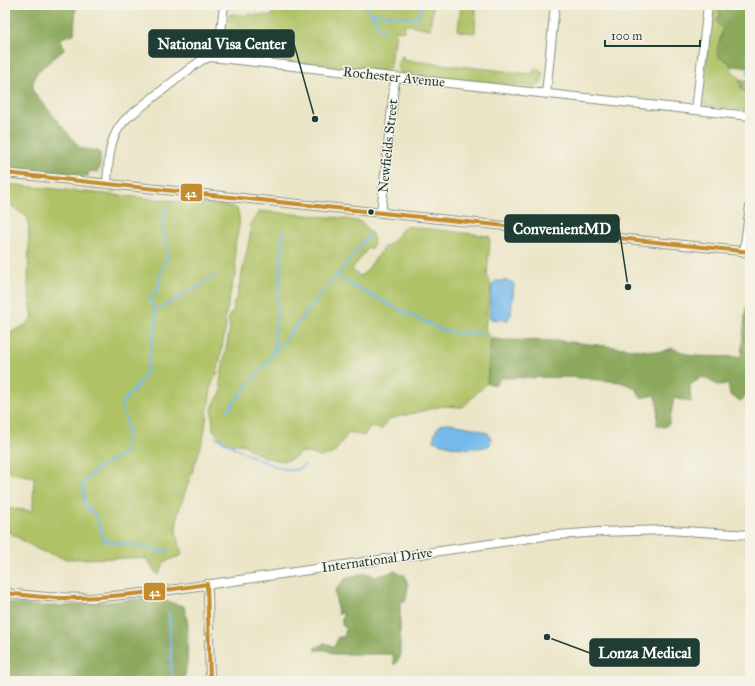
<svg xmlns="http://www.w3.org/2000/svg" width="755" height="686" font-family="'IM FELL Great Primer',serif">
	<style>
		.green { fill: #afc266; stroke: #67804d }
		.forest { fill: #8ba85b; stroke: #557248 }
		.water { fill: #74b9ea; stroke: #4a7b8f }
		.lines { fill: none; stroke-linecap: round; stroke-linejoin: round }
		.stream { stroke: #74b9ea; stroke-width: 2 }
		.minor-casing { stroke: #85917e; stroke-width: 10 }
		.minor { stroke: #fff; stroke-width: 8 }
		.bus-1-casing { stroke: #f7f3e8; stroke-width: 7 }
		.bus-1 { stroke: #c38c2e; stroke-width: 4 }
		.bus-dot { fill: #1f3d34; stroke: #f7f3e8; stroke-width: 1.5 }
		.labels { text-anchor: middle; dominant-baseline: central; stroke-width: 3; stroke-linejoin: round; paint-order: stroke }
		.street-label { font-size: 14px; fill: #1f3d34; stroke: #f7f3e8 }
		.leader { fill: none; stroke: #1f3d34; stroke-width: 1.5 }
		.callout-dot { fill: #1f3d34; stroke: #f7f3e8; stroke-width: 1.5 }
		.callout { fill: #1f3d34; stroke: #1f3d34; stroke-width: 1.5 }
		.callout-label { font-size: 15px; text-anchor: middle; font-weight: bold; fill: #fff }
		.line-badge { stroke: #f7f3e8; stroke-width: 1.5 }
		.badge-label { font-size: 11px; text-anchor: middle; font-weight: bold; fill: #fff }
	</style>
	<rect width="100%" height="100%" fill="#f7f3e8"/>
	<filter id="ink" filterUnits="userSpaceOnUse"><feTurbulence type="fractalNoise" baseFrequency=".025" numOctaves="2"/><feDisplacementMap in="SourceGraphic" scale="8" xChannelSelector="R" yChannelSelector="G"/><feConvolveMatrix kernelMatrix="1 2 1 2 8 2 1 2 1" color-interpolation-filters="sRGB"/></filter>
	<filter id="wash" filterUnits="userSpaceOnUse"><feTurbulence type="fractalNoise" baseFrequency=".012" numOctaves="4" result="noise"/><feDisplacementMap in="SourceGraphic" scale="16" xChannelSelector="R" yChannelSelector="G"/><feGaussianBlur stdDeviation="0.9" result="paint"/><feColorMatrix in="noise" values="0 0 0 0 0 0 0 0 0 0 0 0 0 0 0 0 0 1.4 0 .05"/><feComposite in="paint" operator="in"/></filter>
	<g filter="url(#wash)">
		<rect width="100%" height="100%" fill="#ebe5c7"/>
		<path class="green" d="M274 5H433L430 29 405 24 404 31 396 30 394 48 392 49 390 68 386 72 226 55 222 49 226 17C232 12 240 15 247 16V14L272 16Z
			M461 5H476L475 33 458 31Z
			M712 5H719C718 11 721 17 722 23 725 34 724 51 728 60 729 65 732 65 732 71L739 77 742 90 750 98V111L705 105 702 101Z
			M403 56V60L532 74 534 70 539 69 543 74C542 81 542 86 534 87L400 73 398 71C397 65 397 59 403 56Z
			M5 184 233 207 237 209C242 221 238 229 236 240 234 252 236 264 236 276L233 279 227 310 225 316 226 325 217 375 212 383 203 440 178 513 176 531 182 555 164 562 159 575 155 572 147 559 132 558 66 559 39 550 5 530V508L33 511 34 477 5 472V333C17 331 25 326 33 317L28 288 29 240 28 218 5 201Z
			M259 211 340 218 362 222C368 230 379 238 371 248H368L352 269 359 276 365 273 384 247 389 245 405 226 489 236 490 240 487 275 491 285 485 327 486 333 491 338 487 383 463 407 442 406 389 419 381 430 371 426 364 436 349 432 334 453 320 457 313 454 301 452C289 465 275 461 261 455 254 452 250 450 245 445L224 442 213 430C213 423 211 413 213 406 216 396 225 395 220 382L230 327 228 317 234 310 233 305 237 297 250 236 251 223Z"/>
		<path class="forest" d="M5 5H76L74 34 61 38 64 50 37 72 33 83V91L80 148 98 151 100 153V168L97 172 89 171 88 176 5 167Z
			M719 5H750V68L732 66 728 61 719 58 717 50 723 29 718 24 717 19 721 15 718 9Z
			M739 79 750 81V98L742 90Z
			M746 307H750V390L741 401 730 395 728 384 718 385 702 377 690 385 691 402 674 398 669 424 664 427 657 425 658 407 655 395 641 398 637 390 631 386 620 382 570 377 500 378 496 385 487 383 491 338 501 340 562 341 660 352 672 348 693 356 741 357Z
			M395 571 401 575H405L408 586 406 600 400 603V658L394 665 393 654H334L326 650H315L314 649 316 647H319L323 643C327 643 331 647 335 646L338 637H344L346 629 342 625V618L344 613 338 614 335 592C337 586 343 583 346 578L367 573 375 577Z
			M152 598 184 606 188 624 187 662 184 681H5V602C53 612 103 601 152 598Z"/>
		<path class="water" d="M495 281C502 281 509 279 514 284L511 314 508 320 490 319 489 317 492 286Z
			M447 423 473 428 488 433 491 439 490 445C476 452 448 447 434 441 433 434 436 429 441 424Z"/>
		<g class="lines">
			<path class="stream" d="M365 5 384 33
				M370 13 415 18 419 16 422 5
				M750 48 748 59 750 62
				M750 64 748 71 750 85
				M166 207V213L163 220 162 227 167 249V258L160 276 158 289 150 299C161 322 155 328 150 350 148 356 149 363 147 369 142 383 130 394 121 404L128 428 124 454 97 469 83 483 84 504 97 517 104 541 148 547 161 552 169 550
				M337 275 348 283 382 301 442 330 457 333 476 332 485 336
				M155 311 216 276
				M273 355 284 230
				M228 410 369 235
				M215 437C233 446 275 471 294 470 297 470 302 467 305 465
				M169 613 172 681"/>
		</g>
	</g>
	<g filter="url(#ink)">
		<g class="lines">
			<defs>
				<path id="minor" d="M218 58 224 5
					M546 94 555 5
					M696 110 708 5
					M5 173 750 252
					M107 183C109 159 108 136 127 118L192 67 202 60 210 57 750 116
					M381 213 395 78
					M744 252 750 206
					M207 584 208 593 210 681
					M5 593 47 597 92 598 163 591 544 536 599 532 667 530 750 535"/>
			</defs>
			<use href="#minor" class="minor-casing"/>
			<use href="#minor" class="minor"/>
			<defs>
				<path id="bus-1" d="M5 173 750 252
					M5 593C22 595 40 597 57 598 107 599 158 592 207 584L210 681"/>
			</defs>
			<use href="#bus-1" class="bus-1-casing"/>
			<use href="#bus-1" class="bus-1"/>
		</g>
	</g>
	<circle class="bus-dot" cx="371" cy="212" r="3.5"/>
	<g class="labels">
		<g class="street-label">
			<text transform="translate(394 77) rotate(6)">Rochester Avenue</text>
			<text transform="translate(388 146) rotate(-84)">Newfields Street</text>
			<text transform="translate(377 560) rotate(-8)">International Drive</text>
		</g>
	</g>
	<path class="leader" d="M315 119L294 44M628 287L619 228M547 637L590 653"/>
	<g class="callout-dot">
		<circle cx="315" cy="119" r="4"/>
		<circle cx="628" cy="287" r="4"/>
		<circle cx="547" cy="637" r="4"/>
	</g>
	<g class="callout">
		<rect x="149" y="30" width="145" height="27" rx="4"/>
		<rect x="505" y="215" width="114" height="27" rx="4"/>
		<rect x="590" y="639" width="109" height="27" rx="4"/>
	</g>
	<g class="callout-label">
		<text x="222" y="49">National Visa Center</text>
		<text x="562" y="234">ConvenientMD</text>
		<text x="645" y="658">Lonza Medical</text>
	</g>
	<g class="line-badge">
		<rect x="180" y="183" width="23" height="19" rx="4" fill="#c38c2e"/>
		<rect x="143" y="582" width="23" height="19" rx="4" fill="#c38c2e"/>
	</g>
	<g class="badge-label">
		<text x="191" y="197">42</text>
		<text x="155" y="596">42</text>
	</g>
	<rect width="755" height="686" fill="none" stroke="#f7f3e8" stroke-width="20"/>
	<path d="M605 40v6h95v-6" fill="none" stroke="#1f3d34" stroke-width="2"/>
	<text x="611" y="40" font-size="12" fill="#1f3d34" stroke="#f7f3e8" stroke-width="3" paint-order="stroke">100 m</text>
</svg>
